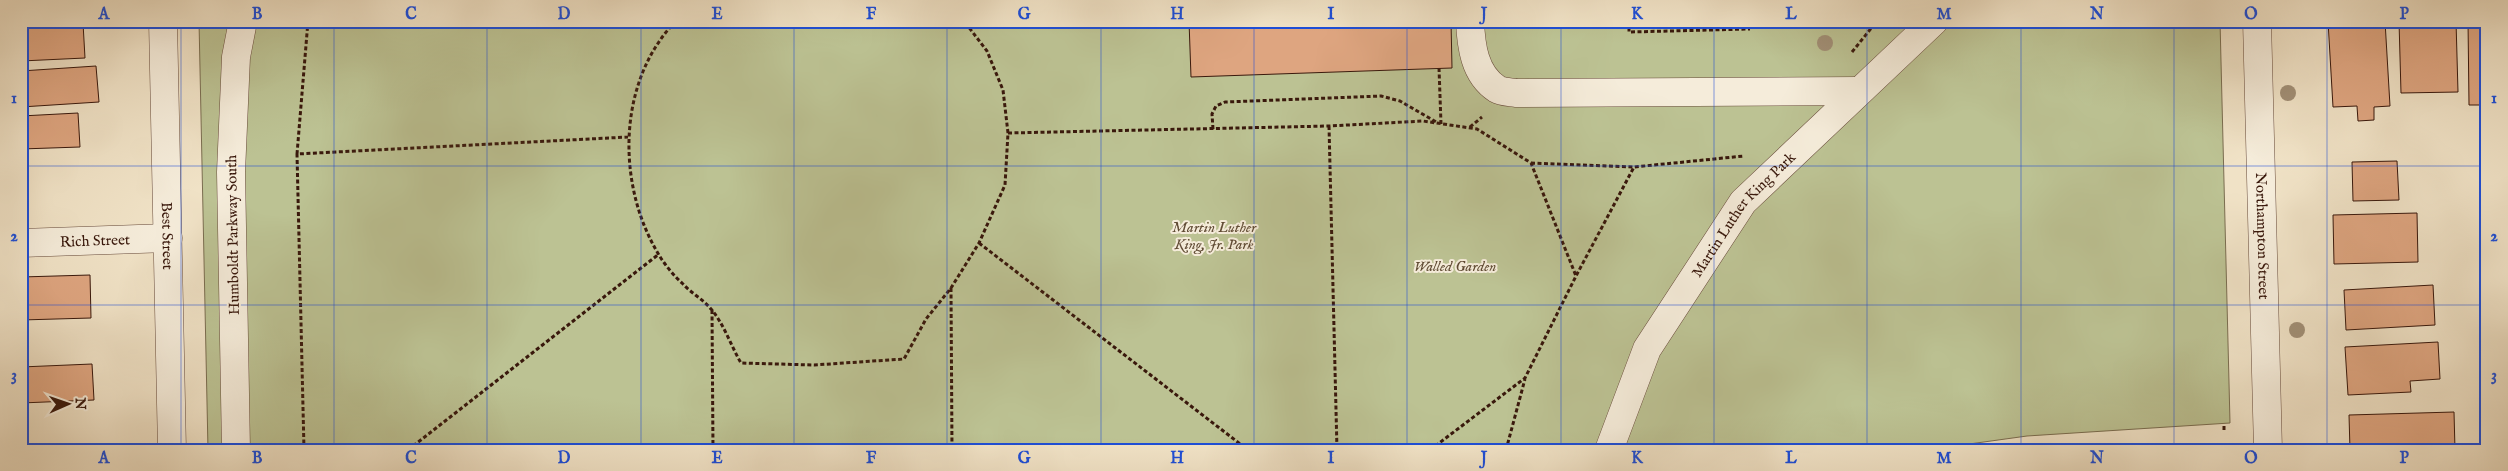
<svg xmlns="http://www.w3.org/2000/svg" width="2508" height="471" font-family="'IM FELL English',serif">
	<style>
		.green { fill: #bcc293; stroke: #7a6d50 }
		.building { fill: #dea580; stroke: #39180c }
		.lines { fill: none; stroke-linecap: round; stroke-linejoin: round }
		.minor-casing { stroke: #674a3a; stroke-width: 29 }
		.path { stroke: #39180c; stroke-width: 3; stroke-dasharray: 4 2.5; stroke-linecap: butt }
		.minor { stroke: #f5ecda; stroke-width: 28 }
		.tree { fill: #a18f76 }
		.grid { fill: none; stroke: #1d4ed8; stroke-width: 1; stroke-opacity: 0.55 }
		.labels { text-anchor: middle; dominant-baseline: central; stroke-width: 4; stroke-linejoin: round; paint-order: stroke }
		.street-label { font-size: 15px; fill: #39180c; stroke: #f5ecda }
		.park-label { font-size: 15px; font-style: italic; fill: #604b34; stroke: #f5ecda }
		.neatline { fill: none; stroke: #1d4ed8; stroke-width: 2 }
		.grid-label { font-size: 16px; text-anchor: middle; font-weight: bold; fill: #1d4ed8 }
	</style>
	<rect width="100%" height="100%" fill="#f0e2c6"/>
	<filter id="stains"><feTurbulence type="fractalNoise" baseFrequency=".004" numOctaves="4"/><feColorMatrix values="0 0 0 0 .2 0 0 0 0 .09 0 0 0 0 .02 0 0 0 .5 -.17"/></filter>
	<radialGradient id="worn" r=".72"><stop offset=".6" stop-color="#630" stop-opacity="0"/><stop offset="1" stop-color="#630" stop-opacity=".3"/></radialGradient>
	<path class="green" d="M199 21H2220L2230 423 2027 436 1926 450H208Z"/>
	<path class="building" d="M1189 21H1451L1452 68 1191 77Z
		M2328 21H2385L2390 106 2374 107V120L2358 121 2357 106 2333 107Z
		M2399 21H2456L2458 92 2401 93Z
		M2468 21H2487V105H2469Z
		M83 23 85 58 21 61V26Z
		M96 66 99 102 21 107V71Z
		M78 113 80 147 21 149V116Z
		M2397 161 2399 200 2353 201 2352 162Z
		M2417 213 2418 262 2334 264 2333 215Z
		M90 275 91 318 21 320V277Z
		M2433 285 2435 325 2346 330 2344 290Z
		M2438 342 2440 379 2410 381 2411 392 2348 395 2345 347Z
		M92 364 94 400 21 403V367Z
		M2454 412 2455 450H2350L2349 415Z"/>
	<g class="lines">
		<defs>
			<g id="minor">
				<path id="s1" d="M163 21 172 450"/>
				<path d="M1470 21C1471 45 1474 74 1497 89 1502 92 1510 92 1516 93L1859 91"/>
				<path id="s2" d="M2257 21 2268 450"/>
				<path id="s3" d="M21 243 168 238"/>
				<path d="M236 450 231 172 236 57 243 21"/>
				<path id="s4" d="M1609 450 1647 349 1743 202 1934 21"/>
			</g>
		</defs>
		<use href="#minor" class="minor-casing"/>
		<path class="path" d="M676 21C617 81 616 185 659 255 665 265 674 276 683 284 691 293 704 300 711 309 724 324 731 346 741 363L814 365 904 359 926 319 951 288 979 243 1005 185 1008 133 1003 90 987 51 964 21
			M1629 21V32L1750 29
			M1852 52 1877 21
			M1439 68 1441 124
			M1329 126 1337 450
			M1470 127 1482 117
			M1213 129 1212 114 1216 106 1225 102 1381 96 1400 101 1438 123
			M1008 133 1329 126 1423 121 1477 129 1531 163 1576 276
			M297 154 308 21
			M1531 163 1634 167
			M979 243 1248 450
			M951 288 952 450
			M712 310 713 450
			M2224 426V432
			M304 450 297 154 628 137
			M408 450 659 254
			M1430 450 1525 378 1576 276 1634 167 1744 156
			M1506 450 1525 379"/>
		<use href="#minor" class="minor"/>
	</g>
	<g class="tree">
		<circle cx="1825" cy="43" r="8"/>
		<circle cx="2288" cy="93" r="8"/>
		<circle cx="2297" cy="330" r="8"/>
	</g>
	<path class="grid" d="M181 21V450M334 21V450M487 21V450M641 21V450M794 21V450M947 21V450M1101 21V450M1254 21V450M1407 21V450M1561 21V450M1714 21V450M1867 21V450M2021 21V450M2174 21V450M2327 21V450M21 166H2487M21 305H2487"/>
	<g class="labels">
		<g class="street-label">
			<text stroke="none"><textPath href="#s4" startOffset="274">Martin Luther King Park</textPath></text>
			<text stroke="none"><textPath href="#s1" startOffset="215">Best Street</textPath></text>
			<text transform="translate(233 235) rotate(-91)">Humboldt Parkway South</text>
			<text stroke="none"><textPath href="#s2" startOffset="215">Northampton Street</textPath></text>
			<text stroke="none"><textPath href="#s3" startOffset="74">Rich Street</textPath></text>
		</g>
		<g class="park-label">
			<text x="1214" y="227">Martin Luther<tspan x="1214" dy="17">King, Jr. Park</tspan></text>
			<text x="1455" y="266">Walled Garden</text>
		</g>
	</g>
	<rect width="2508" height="471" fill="none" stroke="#f0e2c6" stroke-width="55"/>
	<g transform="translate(68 404) rotate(88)" stroke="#f5ecda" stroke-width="4" paint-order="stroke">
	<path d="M0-4L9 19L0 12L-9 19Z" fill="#39180c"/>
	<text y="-8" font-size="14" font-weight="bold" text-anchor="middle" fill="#39180c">N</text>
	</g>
	<rect x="28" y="28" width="2452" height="416" class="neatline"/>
	<g class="grid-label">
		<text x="104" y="19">A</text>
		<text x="257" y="19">B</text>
		<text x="411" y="19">C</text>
		<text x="564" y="19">D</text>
		<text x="717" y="19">E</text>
		<text x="871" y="19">F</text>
		<text x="1024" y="19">G</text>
		<text x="1177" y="19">H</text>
		<text x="1331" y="19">I</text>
		<text x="1484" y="19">J</text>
		<text x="1637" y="19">K</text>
		<text x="1791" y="19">L</text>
		<text x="1944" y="19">M</text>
		<text x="2097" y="19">N</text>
		<text x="2251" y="19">O</text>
		<text x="2404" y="19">P</text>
		<text x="14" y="103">1</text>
		<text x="2494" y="103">1</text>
		<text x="14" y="241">2</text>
		<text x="2494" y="241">2</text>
		<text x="14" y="380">3</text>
		<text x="2494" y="380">3</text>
		<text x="104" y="463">A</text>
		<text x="257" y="463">B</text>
		<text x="411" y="463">C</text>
		<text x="564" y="463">D</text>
		<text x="717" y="463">E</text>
		<text x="871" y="463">F</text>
		<text x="1024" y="463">G</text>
		<text x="1177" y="463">H</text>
		<text x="1331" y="463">I</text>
		<text x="1484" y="463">J</text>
		<text x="1637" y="463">K</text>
		<text x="1791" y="463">L</text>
		<text x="1944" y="463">M</text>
		<text x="2097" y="463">N</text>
		<text x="2251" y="463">O</text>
		<text x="2404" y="463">P</text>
	</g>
	<rect width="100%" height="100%" filter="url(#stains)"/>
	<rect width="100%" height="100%" fill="url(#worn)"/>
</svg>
